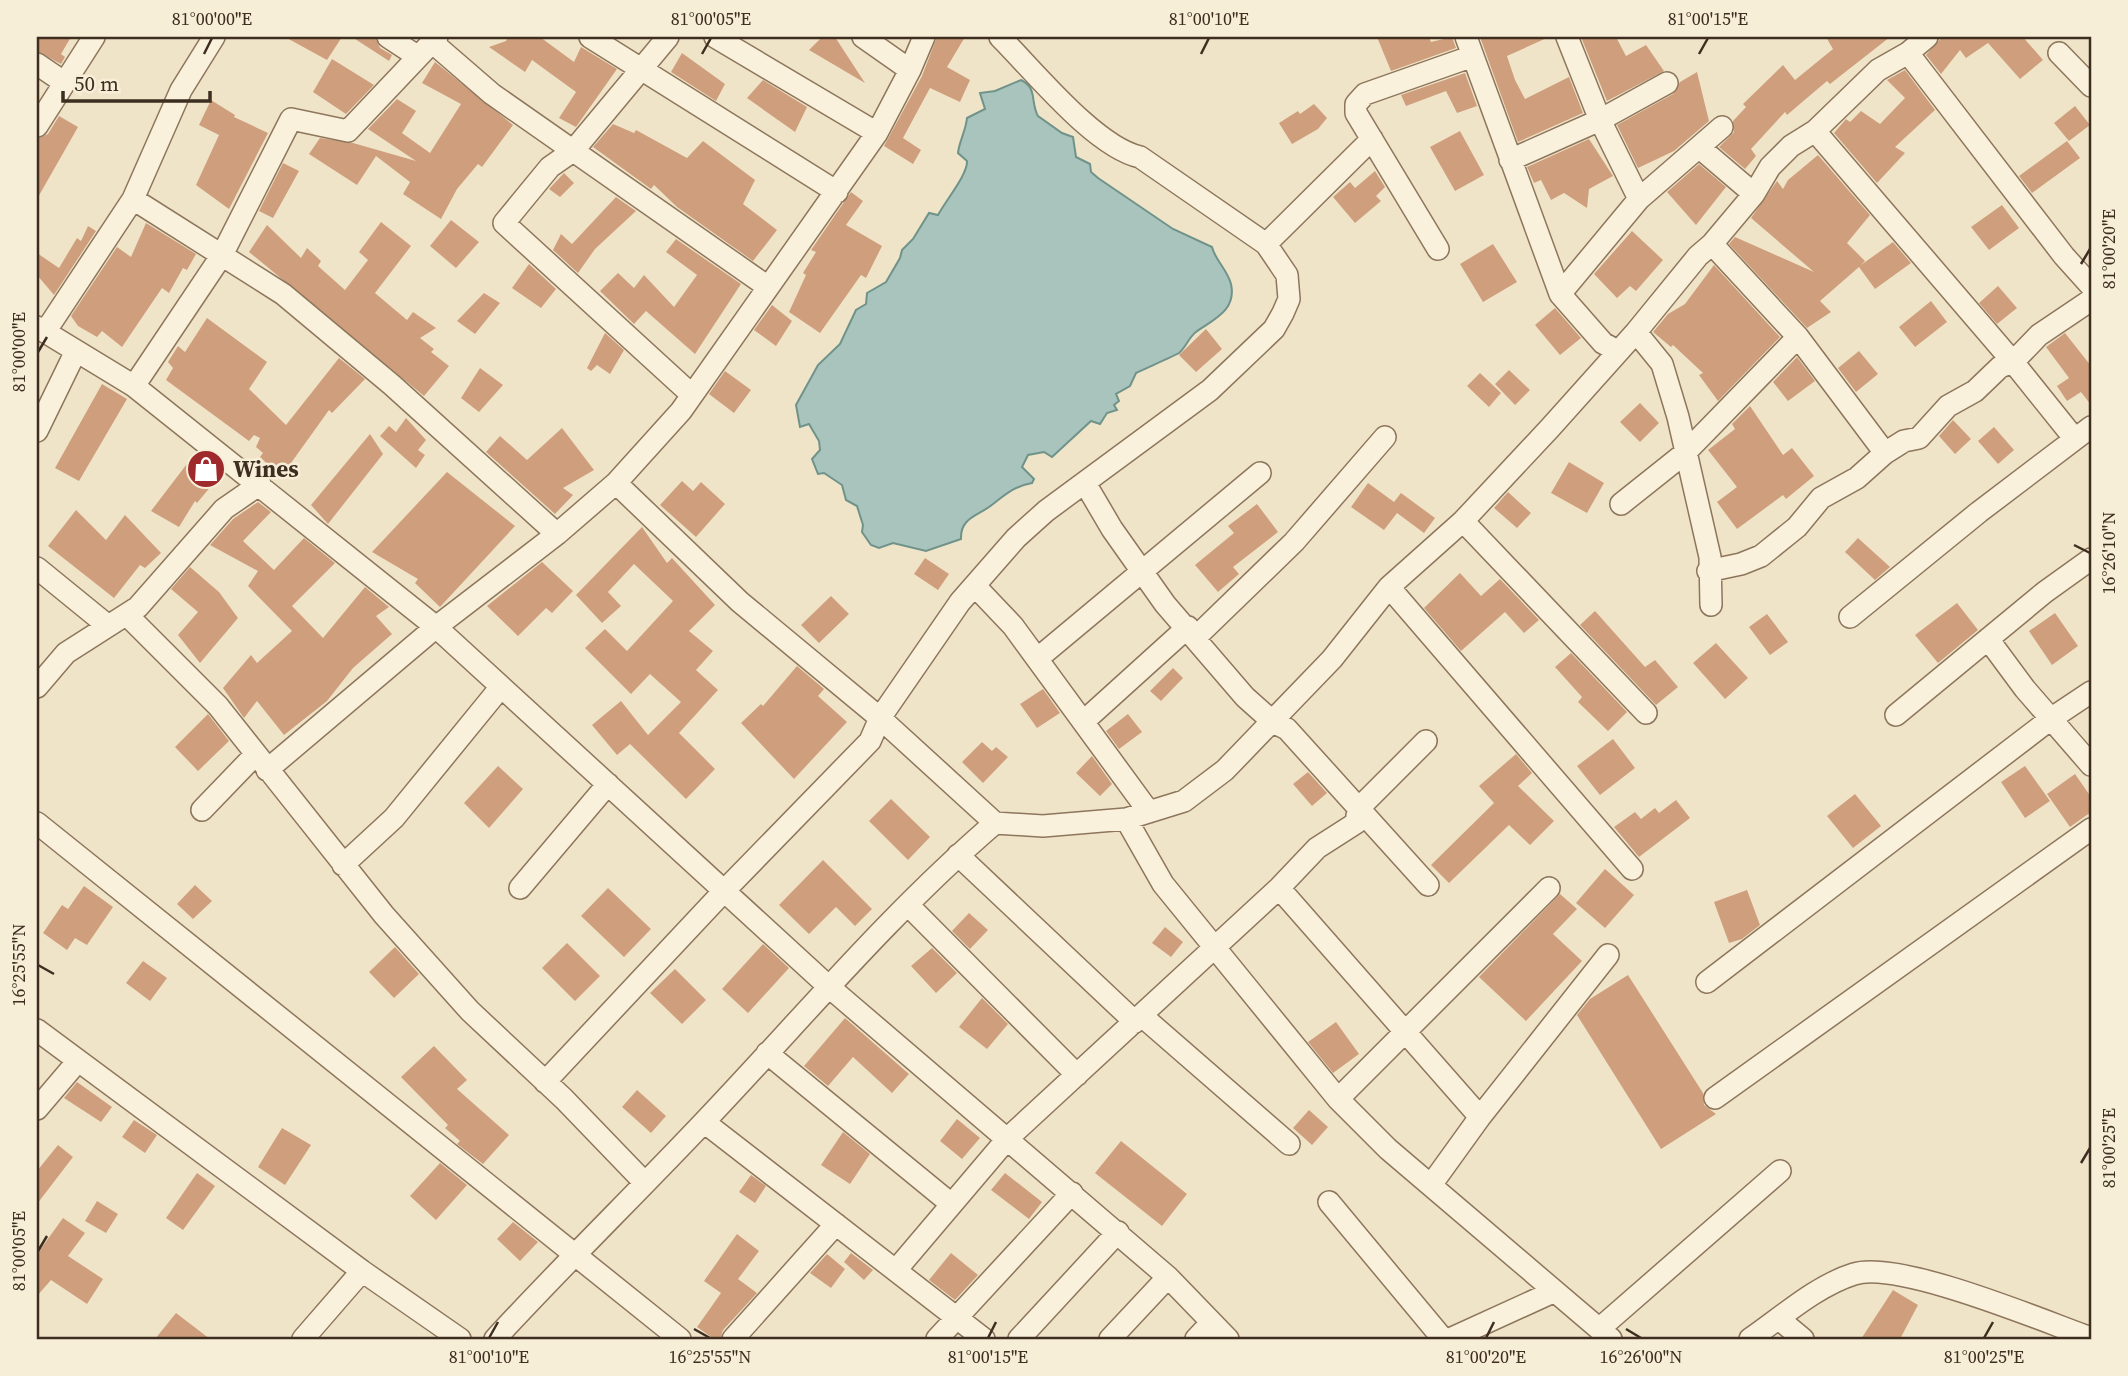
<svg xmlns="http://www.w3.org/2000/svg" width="2128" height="1376" font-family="'Source Serif 4',serif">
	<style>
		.water { fill: #a9c4bc; stroke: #6f938a; stroke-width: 2 }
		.building { fill: #cf9f7d }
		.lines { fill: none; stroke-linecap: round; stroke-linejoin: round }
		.minor-casing { stroke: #8d765c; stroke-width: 24 }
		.minor { stroke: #faf1dc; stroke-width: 21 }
		.ticks { fill: none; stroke: #3d2e20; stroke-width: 2.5 }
		.labels { text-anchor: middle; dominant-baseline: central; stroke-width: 5; stroke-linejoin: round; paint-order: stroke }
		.poi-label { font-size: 23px; font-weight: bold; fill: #3d2e20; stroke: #f7eed8; text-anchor: start }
		.neatline { fill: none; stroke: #3d2e20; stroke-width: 2.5 }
		.ticks-label { font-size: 18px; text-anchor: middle; fill: #3d2e20 }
	</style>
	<rect width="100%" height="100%" fill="#f0e4c8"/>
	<path class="water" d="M1021 80C1038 88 1030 102 1038 116L1062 133 1073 137 1076 157 1090 164 1091 172 1098 178 1173 229 1212 247C1215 260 1227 269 1231 284 1237 311 1212 320 1196 332 1189 337 1186 347 1179 353 1176 355 1142 370 1136 373L1130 386 1116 394 1119 401 1114 405 1117 410 1107 413 1100 424 1091 421 1052 457 1044 452 1028 455 1022 467 1034 479 1032 483C1015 486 1007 493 993 504 979 516 960 517 961 539L926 551 893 543 879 548 871 545 862 532 863 525 857 506 846 500 842 485 824 473 818 474 812 459 820 450 819 441 809 424 800 427 796 405 818 365 840 344 856 310 866 304 867 293 886 282 900 258 902 250 913 239 929 213 938 215C946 200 968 174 967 161L958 153C959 142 966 130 967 118L985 109 980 93 995 91Z"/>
	<path class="building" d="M37 37H71L61 54 65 57 61 64 37 51Z
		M285 37H342L327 60Z
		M352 37H375L380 48 392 55 389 61Z
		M508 37H540L574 62 581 47 617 69 576 127 559 118 576 92 532 60 525 72 489 47 506 41Z
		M822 37H835L865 83 809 50Z
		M937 37H965L947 67 970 80 960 102 930 88 903 138 921 150 913 164 884 146 922 76Z
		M1377 37H1429L1431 42 1452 37 1456 48 1391 71Z
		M1480 37H1549L1507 56 1515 80 1525 99 1569 77 1583 113 1518 142Z
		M1581 37H1616L1626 56 1646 45 1664 71 1607 101Z
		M1826 37H1890L1830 84 1827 81 1787 115 1785 112 1751 149 1756 156 1745 169 1719 147 1734 132 1733 121 1746 107 1743 104 1783 65 1795 80 1833 49Z
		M1942 37H2023L2043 60 2020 79 1988 43 1966 58 1960 50 1941 74 1926 55Z
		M682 53 725 84 716 101 671 72Z
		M332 59 374 85 346 114 313 92Z
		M435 62 513 125 482 167 478 164 457 189 441 219 403 194 410 182 376 156 357 185 309 154 320 138 353 143 416 161 368 129 397 99 416 111 402 133 430 153 461 104 422 83Z
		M1905 70 1935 110 1895 147 1905 153 1877 183 1834 133 1846 119 1850 122 1861 111 1880 124 1905 98 1887 80Z
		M1697 72 1709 121 1674 151 1638 168 1617 125 1673 94 1680 82Z
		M1465 73 1477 106 1457 113 1446 91 1406 106 1401 95Z
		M763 80 807 107 795 132 747 98Z
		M211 100 235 115 234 117 268 133 229 209 196 185 219 135 199 125Z
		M1314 104 1327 118 1318 129 1292 144 1279 123 1298 111 1300 114Z
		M2075 106 2090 125 2069 141 2054 123Z
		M59 116 78 127 37 199V139L48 134Z
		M613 124 634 133 636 130 687 158 703 141 755 180 743 204 777 230 753 261 677 207 654 185 651 189 593 147Z
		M1460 131 1484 175 1455 191 1430 147Z
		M1589 139 1613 176 1589 189 1587 208 1564 193 1551 200 1541 180 1534 183 1527 167Z
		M2067 141 2080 158 2032 193 2019 176Z
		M1818 155 1870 215 1847 243 1865 261 1861 265 1893 242 1911 263 1875 289 1859 267 1820 301 1831 312 1807 328 1729 244 1735 237 1814 272 1751 218 1777 181 1783 189 1788 180Z
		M283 163 299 171 273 218 259 211Z
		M1699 164 1726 187 1696 225 1667 192Z
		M1375 171 1385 187 1376 196 1381 201 1355 223 1333 197 1350 182 1355 188Z
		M564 173 574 183 560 197 549 189Z
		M851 192 863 201 846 225 882 246 866 278 861 275 820 333 789 312 806 275 803 273 816 252 811 250Z
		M616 197 636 211 595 249 578 273 553 250 561 234 572 244Z
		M2002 205 2019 228 1989 250 1971 227Z
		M451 220 479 242 456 268 430 246Z
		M381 222 411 246 375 293 407 320 413 312 436 328 420 338 434 349 431 352 449 366 424 396 249 252 267 225 301 258 307 248 321 261 318 266 345 290 368 260 359 252Z
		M146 223 196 254 187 270 183 268 169 293 162 288 122 347 102 331 97 337 78 326 71 316 117 247 131 257Z
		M88 226 96 231 54 295 37 275V253L59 268 77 238 81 241Z
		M1632 231 1663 260 1636 291 1630 286 1617 298 1594 274Z
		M676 239 741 284 695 354 646 311 634 324 600 291 618 273 634 288 644 275 674 307 697 275 666 252Z
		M1493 244 1517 282 1483 302 1460 264Z
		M529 264 556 289 541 308 512 288Z
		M1714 265 1780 337 1718 401 1699 375 1703 373 1673 345 1671 347 1653 332 1668 314 1685 304Z
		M1998 286 2017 308 1997 324 1979 303Z
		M484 293 500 303 475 334 457 321Z
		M1931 301 1947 322 1915 347 1899 327Z
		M772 305 792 321 776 346 754 330Z
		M1555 308 1581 338 1560 355 1535 325Z
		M207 318 267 362 249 389 286 425 339 358 365 379 332 413 329 410 281 477 260 457 263 453 256 447 260 438 254 435 249 441 166 380 173 368 168 362 178 346 185 352Z
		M1206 329 1222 349 1196 372 1179 355Z
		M605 333 624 350 610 374 597 365 591 371 587 368Z
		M2065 333 2091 366V405L2081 392 2067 401 2057 386 2069 378 2046 347Z
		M1859 351 1878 374 1856 392 1838 368Z
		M1797 357 1815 381 1788 401 1773 382Z
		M480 368 503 385 479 412 461 398Z
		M1509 370 1530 390 1515 405 1495 384Z
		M725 371 751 390 734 413 709 394Z
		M1480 373 1501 393 1489 407 1467 386Z
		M102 384 127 399 79 481 55 468Z
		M1640 403 1659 423 1640 442 1620 422Z
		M1750 406 1783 455 1792 448 1814 476 1786 499 1783 495 1737 529 1717 502 1737 487 1708 450 1735 429 1732 424Z
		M406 418 426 440 418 450 425 455 416 468 380 436 389 426 396 432Z
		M1953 420 1971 439 1955 454 1939 436Z
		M1994 427 2014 450 1998 464 1978 441Z
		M562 428 594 470 563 488 573 495 555 514 486 452 500 436 527 460Z
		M370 434 383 454 328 524 311 505Z
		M196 452 222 473 197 503 195 501 179 527 151 511Z
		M1569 462 1604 483 1587 513 1551 493Z
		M447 472 515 526 440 607 415 583 418 579 372 552Z
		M682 481 693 491 701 482 725 504 696 537 660 505Z
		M1368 483 1394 502 1401 493 1435 518 1424 533 1397 513 1384 530 1351 507Z
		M1508 492 1531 513 1517 528 1494 508Z
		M258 502 271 512 243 541 274 570 304 538 335 563 292 606 323 638 365 587 389 607 376 616 392 634 353 668 327 701 284 735 257 701 244 718 223 688 251 655 257 663 292 631 248 586 258 571 210 545 233 519Z
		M1257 504 1278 532 1233 567 1239 574 1218 592 1195 565 1234 533 1228 526Z
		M76 510 106 540 125 515 161 553 145 568 140 565 114 598 48 546Z
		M642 527 667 563 672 558 715 605 689 631 713 651 696 670 718 690 679 733 715 769 686 799 630 744 617 755 592 725 621 701 648 735 681 702 650 674 631 694 585 648 605 629 627 651 673 601 634 564 608 592 621 606 602 623 576 595Z
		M1858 538 1890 567 1875 580 1845 552Z
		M925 558 949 574 938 590 914 574Z
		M542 562 573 591 552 613 546 608 518 636 487 606Z
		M190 567 219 592 238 618 200 663 178 635 198 612 171 589Z
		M1460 573 1481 596 1500 579 1539 620 1524 633 1505 612 1461 651 1424 608Z
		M831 596 849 614 819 643 801 625Z
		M1957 603 1978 630 1938 663 1915 635Z
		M1595 611 1645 667 1655 660 1678 687 1656 705 1580 625Z
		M2055 613 2078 646 2052 665 2029 631Z
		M1767 614 1788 642 1770 655 1749 627Z
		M1716 643 1748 678 1725 699 1693 663Z
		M1571 653 1627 712 1608 731 1578 702 1582 697 1555 667Z
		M797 666 824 689 818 696 847 722 794 779 741 723 761 704 763 706Z
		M1173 668 1183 678 1161 701 1150 691Z
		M1043 689 1060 713 1037 728 1020 704Z
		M208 714 229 741 198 771 175 747Z
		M1128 714 1142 732 1119 749 1106 731Z
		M1613 739 1635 768 1600 795 1577 766Z
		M982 742 992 751 996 747 1008 757 983 783 962 762Z
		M1516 754 1532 773 1518 786 1554 821 1530 845 1509 825 1449 883 1431 865 1494 803 1479 786Z
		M1092 756 1112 784 1100 796 1076 773Z
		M498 766 523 789 489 828 464 803Z
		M2025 766 2050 801 2025 818 2001 782Z
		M1308 772 1327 793 1312 806 1293 784Z
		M2075 774 2091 797V812L2070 827 2047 794Z
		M1855 794 1881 826 1853 848 1827 816Z
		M891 799 930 837 908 860 869 821Z
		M1676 800 1690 818 1639 857 1614 827 1635 812 1641 819 1655 808 1659 813Z
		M823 860 872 909 855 926 836 907 809 934 779 905Z
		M1605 869 1634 895 1605 928 1576 903Z
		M195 885 212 901 193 919 177 904Z
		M84 886 113 907 87 945 75 938 67 950 43 933 62 905 68 909Z
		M608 888 651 929 624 957 581 916Z
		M1747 890 1760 925 1742 939 1729 943 1714 902Z
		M1560 894 1577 909 1553 934 1582 961 1526 1021 1479 977Z
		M969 913 988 930 970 949 952 931Z
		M1165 927 1183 942 1171 957 1152 943Z
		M567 943 600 976 575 1001 542 968Z
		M763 944 789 968 748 1013 722 989Z
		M395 947 419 974 394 998 369 972Z
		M932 948 957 973 936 993 911 966Z
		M143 961 167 978 150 1001 126 983Z
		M675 969 706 1000 682 1024 650 993Z
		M1628 975 1703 1093 1704 1105 1716 1114 1661 1149 1577 1015 1590 999Z
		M982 998 1008 1024 987 1049 959 1027Z
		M845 1018 909 1074 892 1093 853 1057 828 1086 804 1066Z
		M1336 1022 1359 1054 1333 1073 1308 1042Z
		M434 1046 467 1080 457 1089 509 1135 483 1164 457 1144 460 1141 445 1128 448 1125 401 1077Z
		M77 1082 112 1107 101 1122 64 1098Z
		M637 1090 666 1116 651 1133 622 1107Z
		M1309 1110 1328 1127 1312 1145 1293 1128Z
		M957 1119 980 1138 962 1159 940 1141Z
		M134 1120 157 1135 145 1153 122 1137Z
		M282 1128 311 1145 285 1185 258 1167Z
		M843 1132 870 1154 850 1184 821 1165Z
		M1121 1141 1187 1194 1162 1226 1095 1173Z
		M58 1145 73 1157 37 1204V1171Z
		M440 1163 467 1185 436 1220 410 1196Z
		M197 1173 215 1186 183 1230 166 1218Z
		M1005 1173 1042 1202 1029 1219 991 1190Z
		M751 1175 766 1186 755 1203 739 1192Z
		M97 1201 118 1214 106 1233 85 1221Z
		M63 1218 85 1233 68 1256 103 1279 87 1304 51 1280 37 1296V1254Z
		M513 1222 538 1242 520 1261 497 1239Z
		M737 1234 759 1251 738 1279 757 1293 723 1330 720 1339H714L697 1327 721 1293 704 1281Z
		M851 1253 873 1270 864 1280 844 1262Z
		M951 1253 978 1275 955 1300 929 1280Z
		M827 1254 845 1269 831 1288 810 1273Z
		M1893 1290 1918 1305 1900 1339H1861Z
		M176 1313 210 1339H155Z"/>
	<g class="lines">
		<defs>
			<path id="minor" d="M214 37 181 90 133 199 283 294 392 385 557 534
				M388 37 417 56
				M590 37 837 192
				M668 37 573 151 550 167 504 223 692 395
				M715 37 877 133
				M863 37 910 70
				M1466 37 1560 294 1603 343 1617 351
				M1567 37 1600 120 1639 199
				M433 43 492 94 768 287
				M1908 53 2064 256 2091 286
				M2059 53 2091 86
				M37 64 65 83
				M37 126 94 37
				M1815 131 2013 362 2074 438
				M1700 148 1754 194
				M1510 160 1600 120 1667 83
				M1266 244 1372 139
				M1712 244 1798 337 1885 453
				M1438 249 1356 113V104L1365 94 1473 56
				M1560 294 1639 199 1722 127
				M37 327 134 386 436 627 828 986 1168 1277 1228 1339
				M45 332 133 199
				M1636 332 1662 364 1678 417 1710 557 1711 605
				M134 386 222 255 291 119 348 131 437 37
				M37 431 76 351
				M616 483 740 602 880 718 995 823
				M1085 483 1112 529 1165 604 1245 697 1273 722 1287 729 1428 885
				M1621 504 1685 453 1798 337
				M1463 521 1646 713
				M37 568 107 625
				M1708 571 1741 564 1761 556 1797 527 1821 498 1857 478 1885 453 1904 441 1919 438 1948 406 1975 391 2000 367 2013 362 2039 335 2091 300
				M975 586 1013 626 1149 812
				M1389 587 1632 869
				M128 616 218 706 384 915 470 1011 564 1099 644 1182
				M1850 617 1979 512 2091 427
				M1196 637 1294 542 1385 437
				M1988 639 2025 689 2091 765
				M1037 659 1260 473
				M37 687 66 653 138 607 224 509 260 484
				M1896 715 2045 592 2091 559
				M1083 722 1188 627
				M267 770 436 627 557 534 616 483 681 411 877 133 910 70 924 37
				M202 810 255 755
				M1126 819 1163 884 1338 1099 1388 1149 1611 1339
				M37 823 680 1339
				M958 855 1135 1022
				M343 865 394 818 500 688
				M520 888 608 784
				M1279 888 1480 1117
				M908 905 1077 1075
				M1707 982 2052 718 2091 692
				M1142 1016 1289 1144
				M37 1030 362 1271 460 1339
				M767 1053 950 1203
				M545 1082 725 890 870 741 880 718 960 602 1016 538 1046 511 1210 390 1274 329 1283 313 1289 299 1287 275 1266 244 1140 157C1095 147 1034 71 1000 37
				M1715 1098 2091 829
				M1338 1099 1549 888
				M37 1109 77 1062
				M704 1122 984 1339
				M1431 1185 1480 1117 1608 955
				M1329 1202 1443 1339
				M896 1270 1008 1138 1279 888 1317 848 1356 823 1358 809 1426 741
				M1779 1319 1803 1339
				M1599 1329 1780 1171
				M303 1339 362 1271
				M495 1339C563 1265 635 1195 704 1122 800 1021 889 914 995 823L1043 826 1126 819 1184 801 1225 770 1332 659 1389 587 1463 521 1550 428 1636 332 1698 256 1712 244 1754 194 1770 167 1791 146 1815 131 1878 70 1908 53 1927 37
				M733 1339 836 1224
				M937 1339 1072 1193
				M1019 1339 1118 1232
				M1110 1339 1168 1277
				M1196 1339 1211 1323
				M1450 1339 1553 1292
				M1750 1339C1782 1317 1816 1286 1854 1274 1899 1260 2043 1321 2091 1338"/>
		</defs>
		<use href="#minor" class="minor-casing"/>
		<use href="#minor" class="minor"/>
	</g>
	<path class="ticks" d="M204 54 212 38M702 54 711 38M1201 54 1209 38M1699 54 1708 38M2081 264 2090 249M38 352 47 337M2074 545 2090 553M38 965 54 974M2081 1163 2090 1148M38 1251 47 1236M694 1329 710 1338M1626 1329 1641 1338M489 1338 498 1322M988 1338 996 1322M1486 1338 1494 1322M1984 1338 1993 1322"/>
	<defs>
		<symbol id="shop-disc" viewBox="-11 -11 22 22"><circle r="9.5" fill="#9e2a2b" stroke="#f7eed8"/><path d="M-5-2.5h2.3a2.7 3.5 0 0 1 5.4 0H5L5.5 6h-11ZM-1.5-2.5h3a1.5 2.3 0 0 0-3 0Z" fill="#fff"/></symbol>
	</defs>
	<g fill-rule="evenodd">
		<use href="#shop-disc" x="184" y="447" width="44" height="44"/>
	</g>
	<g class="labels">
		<g class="poi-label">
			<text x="233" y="469">Wines</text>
		</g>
	</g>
	<rect width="2128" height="1376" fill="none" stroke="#f7eed8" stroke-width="77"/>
	<path d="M63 91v10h147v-10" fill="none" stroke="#3d2e20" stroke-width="3.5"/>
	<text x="74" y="91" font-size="21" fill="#3d2e20" stroke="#f7eed8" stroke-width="5" paint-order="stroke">50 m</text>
	<rect x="38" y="38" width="2052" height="1300" class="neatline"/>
	<g class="ticks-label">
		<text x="212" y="25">81°00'00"E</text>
		<text x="711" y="25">81°00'05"E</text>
		<text x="1209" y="25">81°00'10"E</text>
		<text x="1708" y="25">81°00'15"E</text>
		<text transform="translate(2109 249) rotate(-90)" y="6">81°00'20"E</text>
		<text transform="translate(19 352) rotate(-90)" y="6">81°00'00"E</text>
		<text transform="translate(2109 553) rotate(-90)" y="6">16°26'10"N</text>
		<text transform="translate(19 965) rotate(-90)" y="6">16°25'55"N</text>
		<text transform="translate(2109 1148) rotate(-90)" y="6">81°00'25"E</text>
		<text transform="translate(19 1251) rotate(-90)" y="6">81°00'05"E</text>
		<text x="489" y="1363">81°00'10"E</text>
		<text x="710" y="1363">16°25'55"N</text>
		<text x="988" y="1363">81°00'15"E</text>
		<text x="1486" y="1363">81°00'20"E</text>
		<text x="1641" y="1363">16°26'00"N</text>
		<text x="1984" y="1363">81°00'25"E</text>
	</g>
</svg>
